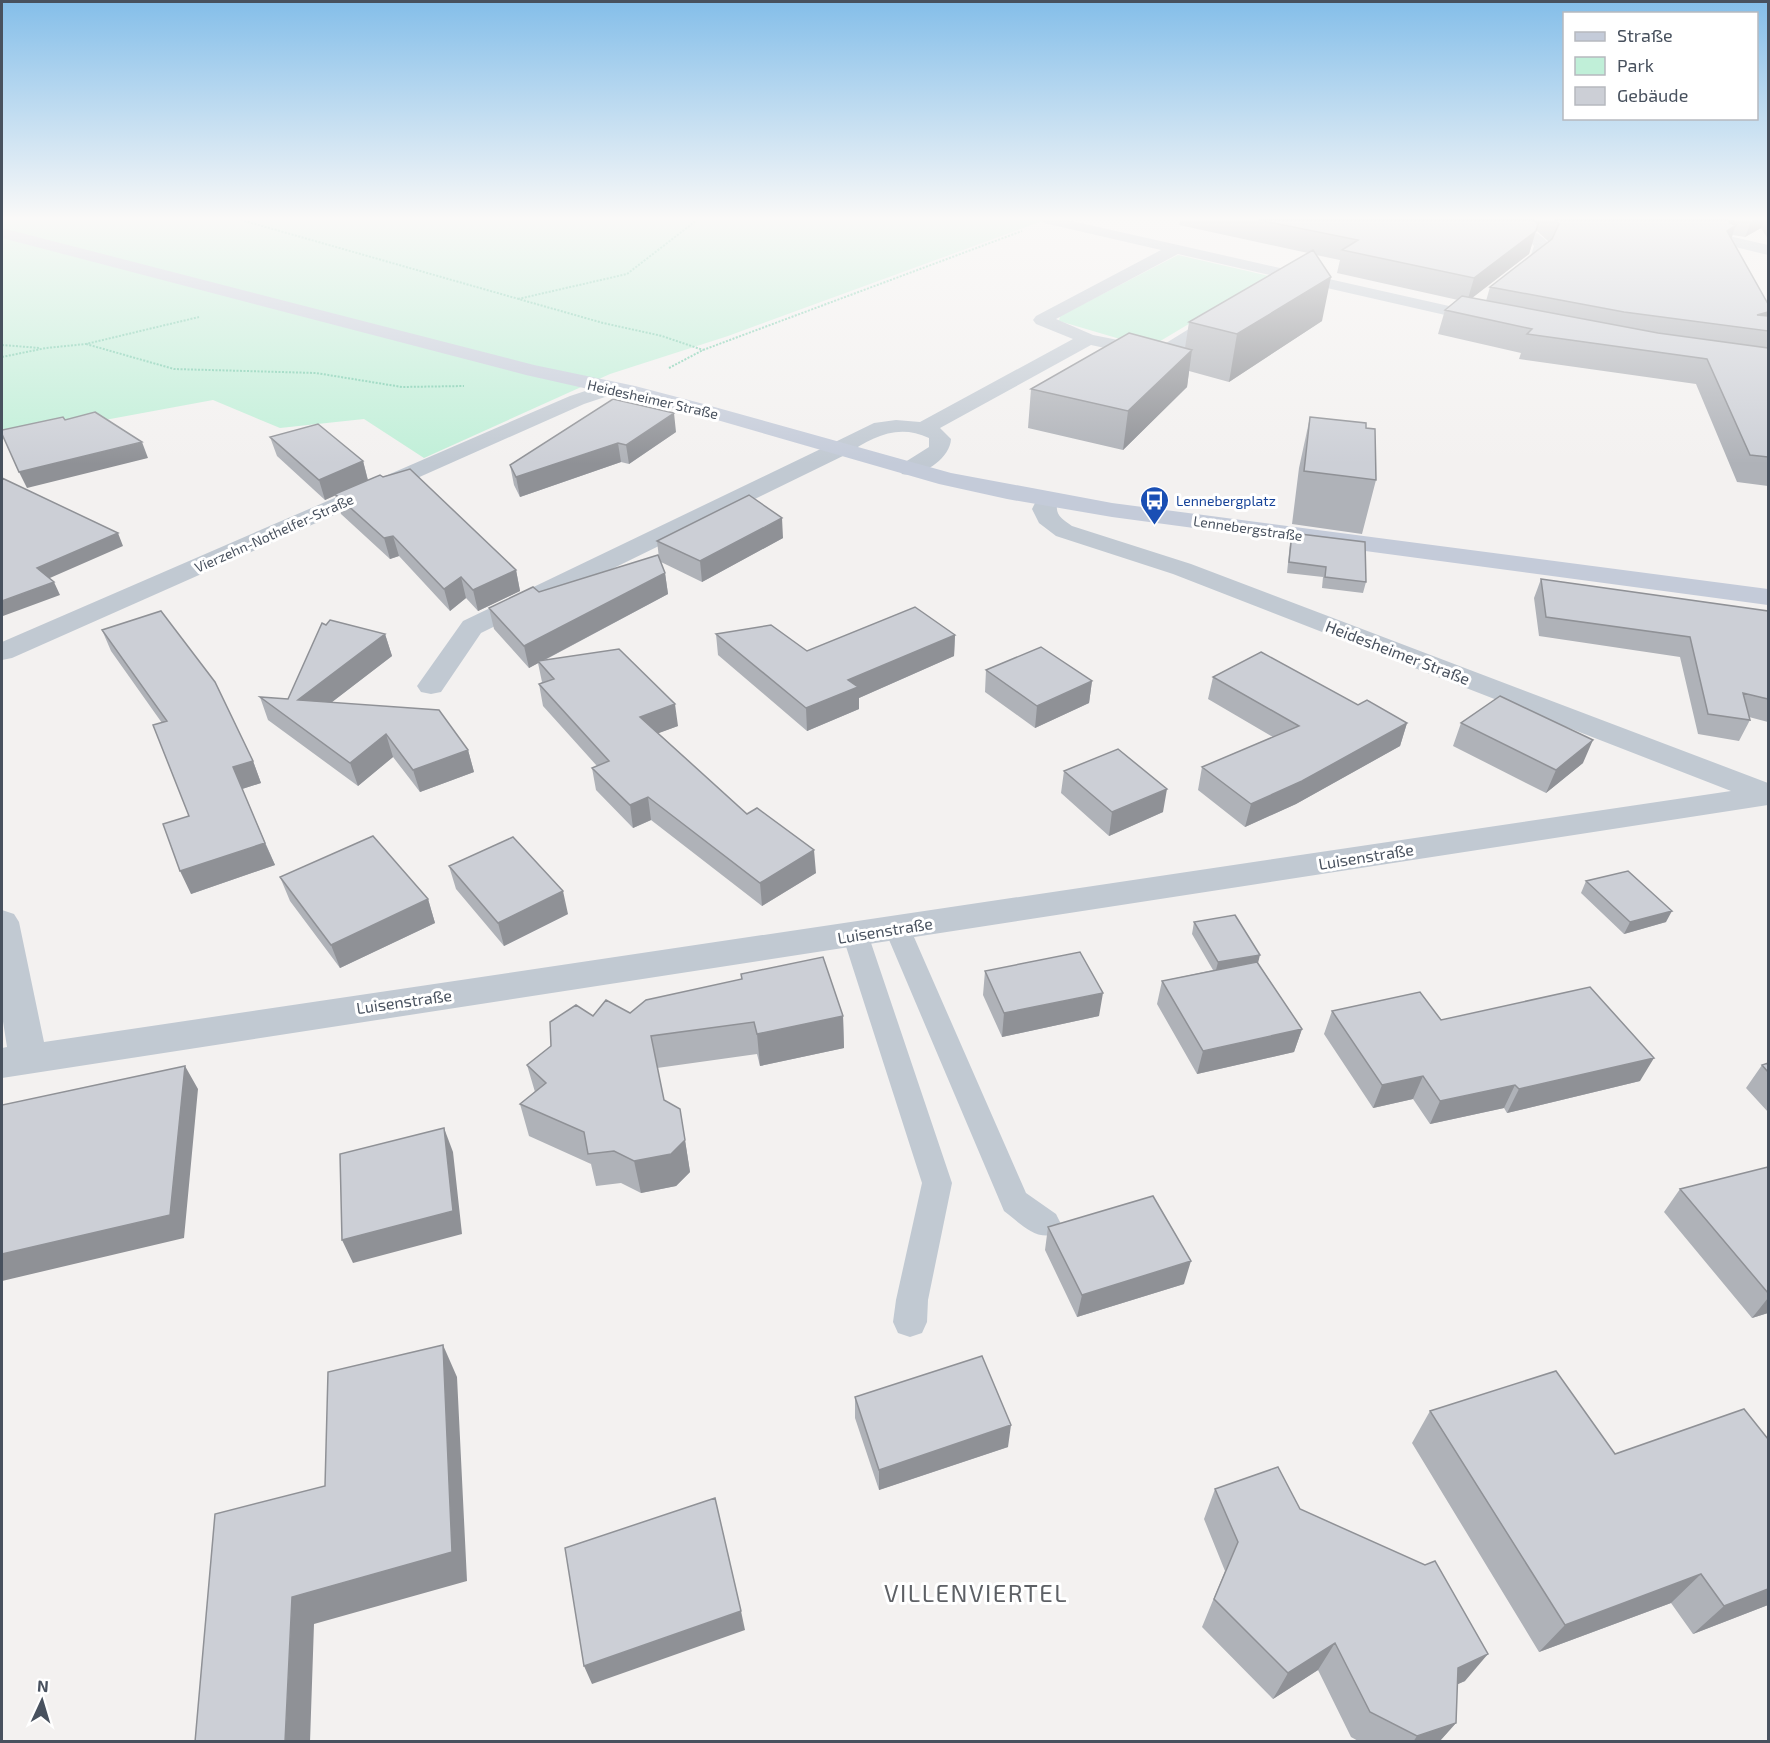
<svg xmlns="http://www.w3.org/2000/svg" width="1770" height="1743" font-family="'Exo 2',sans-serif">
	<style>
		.green { fill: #c0efd8 }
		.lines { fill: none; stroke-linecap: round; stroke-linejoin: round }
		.path { stroke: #79cdad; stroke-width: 2; stroke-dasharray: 2 1.5; stroke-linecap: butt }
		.service { fill: #c1c9d2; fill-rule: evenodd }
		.minor { fill: #c1c9d2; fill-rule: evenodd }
		.secondary { fill: #c4cbd9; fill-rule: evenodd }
		.wall { fill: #afb2b8; fill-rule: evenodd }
		.shaded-wall { fill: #8f9196 }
		.building { fill: #cccfd6; stroke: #8f9196; stroke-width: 1.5 }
		.labels { text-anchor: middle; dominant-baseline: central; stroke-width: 6; stroke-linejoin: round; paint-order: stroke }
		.far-street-label { font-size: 14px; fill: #48515e; stroke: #fff }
		.far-transit-label { font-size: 14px; fill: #164399; stroke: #fff; text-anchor: start }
		.street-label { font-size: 16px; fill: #48515e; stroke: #fff }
		.near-quarter-label { font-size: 24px; letter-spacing: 1.5px; fill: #5d6065; stroke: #fff }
	</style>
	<rect width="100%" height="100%" fill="#f3f1f0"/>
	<path class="green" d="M2 220H1045L728 336 610 374 424 458 364 419 280 428 213 400 2 439Z
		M1178 255 1269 276 1157 343 1137 344 1059 321 1060 316Z"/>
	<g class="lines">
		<path class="path" d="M241 220 603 323 662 336 703 350
			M518 299 627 274 697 220
			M86 344 174 369 316 373 402 387 464 386
			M2 345 40 348
			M2 357 46 348 86 344 199 317
			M669 368 703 350 1022 231"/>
		<path class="service" d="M897 919 906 922 910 928 1026 1193 1056 1214 1061 1224 1056 1234C1035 1241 1020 1223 1004 1211L884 928 888 922Z
			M855 925 864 928 868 934 952 1183 928 1300 927 1322 922 1333 910 1337 898 1333 893 1322 896 1300 922 1183 842 934 846 928Z"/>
		<path class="minor" d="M1041 220H1067L1489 315 1495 316 1498 320 1495 324 1489 325 1178 254 1056 319 1093 335 1158 348 1218 311H1230L1233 315 1230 319 1168 358 1161 360 1091 345 940 428 951 439C950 459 921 478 902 474L899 469 902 464 929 447V438C898 423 872 437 847 454L481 633 441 692 431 694 421 692 417 686 463 621 831 444 874 423 896 420 920 422 1073 339 1036 324 1033 320 1036 316 1161 250 1044 223Z
			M1476 220C1500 218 1535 225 1550 245L1544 260 1516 283H1504L1502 279 1504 275 1531 255 1534 246 1528 239 1479 223Z
			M1729 236 1768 245V255L1723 244 1721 241Z
			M613 382 620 384 623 388 620 392 584 404 12 658 2 660V642L570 396Z
			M1047 493 1055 495 1058 500C1054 515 1061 518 1072 526L1191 564 1768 783V805L2 1078V1048L7 1047 2 1015V910L14 914 19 922 44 1042 1731 791 1173 574 1056 536 1039 523 1032 509 1039 495Z"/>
		<path class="secondary" d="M2 228 534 365 635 386 700 403 951 473 1112 503 1768 589V605L1112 517 1007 499 939 484 686 411 526 375 2 238Z"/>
	</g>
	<path class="wall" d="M1180 220H1768V239L1761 228 1745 237 1733 235 1731 238 1768 304V486L1737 482 1696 384 1519 359 1521 353 1438 334 1445 310 1458 300 1337 273 1340 260 1316 255 1322 321 1229 382 1189 371 1187 387 1123 450 1028 428 1031 389 1185 348 1189 322 1308 253 1179 225ZM1536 230 1549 242 1490 287 1486 301 1471 298 1529 254Z
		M1310 417 1366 428 1376 480 1362 534 1292 524 1299 468Z
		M676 432 629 464 621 462 520 497 514 485 510 465Z
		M270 437 363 461 368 480 516 570 520 591 478 611 466 598 450 611 399 556 390 559 341 514 335 495 325 500 277 456Z
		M1292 533 1366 582 1363 593 1322 588 1323 577 1287 573 1290 543Z
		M783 538 702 582 661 562 665 573 668 594 543 661 678 726 658 733 747 814 816 873 762 906 651 820 633 828 596 790 592 768 597 766 543 706 539 684 542 682 538 663 529 668 494 629 489 608 539 592 659 558 657 541Z
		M1541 579 1768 611V722L1749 717 1750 720 1739 741 1698 734 1680 657 1539 636 1534 598Z
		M326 625 385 634 392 656 332 702 468 750 474 772 420 792 393 757 358 786 268 720 260 697 288 699Z
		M102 630 253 761 261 783 242 789 275 865 191 894 189 816 162 723 111 651Z
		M716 634 807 651 955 635 954 656 859 698V709L807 731 718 655Z
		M986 670 1092 681 1089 703 1035 728 985 692Z
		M1213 677 1358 705 1407 723 1400 746 1296 804 1245 827 1198 790 1202 767 1273 737 1208 699Z
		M1461 723 1583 763 1546 793 1453 746Z
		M1064 771 1163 812 1109 836 1061 793Z
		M449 866 568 914 504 946 456 889Z
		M280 877 428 899 435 923 340 968 290 901Z
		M1586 881 1666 922 1624 934 1581 893Z
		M1194 922 1258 963 1302 1029 1294 1052 1197 1074 1157 1004 1162 981 1213 970 1192 934Z
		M985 971 1099 1016 1002 1037 983 995Z
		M741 974 843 1016 844 1048 760 1066 757 1054 657 1068 664 1100 680 1109 690 1172 676 1186 641 1193 621 1183 596 1186 591 1164 529 1136 520 1104 535 1092 527 1065 593 1016 630 1013 741 979Z
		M1332 1011 1441 1020 1640 1081 1507 1113 1504 1108 1430 1124 1413 1099 1373 1108 1324 1034Z
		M1768 1063V1112L1746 1088 1762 1065Z
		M1768 1167V1313L1752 1318 1664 1212 1680 1189Z
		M1048 1227 1184 1284 1077 1317 1045 1250Z
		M855 1397 1008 1447 879 1490 855 1418Z
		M1430 1411 1615 1454 1768 1605 1693 1634 1671 1603 1539 1652 1412 1443Z
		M1215 1489 1300 1509 1465 1681 1457 1684 1456 1723 1439 1742H1360L1351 1737 1318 1670 1273 1699 1202 1627 1225 1571 1204 1519Z"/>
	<path class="shaded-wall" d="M1727 220H1735L1732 228 1736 225 1728 247Z
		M1752 220H1765L1761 228 1745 237Z
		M1538 224 1529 254 1467 302 1474 278Z
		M1331 277 1322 321 1229 382 1237 334Z
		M1768 312V320L1757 315Z
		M1192 350 1187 387 1123 450 1128 411Z
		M674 413 676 432 629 464 626 445Z
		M142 442 148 458 27 488 19 472Z
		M618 443 621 462 520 497 516 477Z
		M363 461 368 481 325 500 319 480Z
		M782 518 783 538 702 582 700 561Z
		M118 533 123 546 43 581 37 568Z
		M393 536 399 556 390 559 384 538Z
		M516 570 520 591 478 611 473 590Z
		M665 573 668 594 529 668 524 646Z
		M461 577 466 598 450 611 444 589Z
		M54 582 60 595 3 616 2 614V601Z
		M385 634 392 656 306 722 298 700Z
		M955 635 954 656 859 698V709L807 731 806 708 848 680Z
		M1092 681 1089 703 1035 728 1037 706Z
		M675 704 678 726 643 739 640 717Z
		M1407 723 1400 746 1296 804 1245 827 1251 804Z
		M386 734 393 757 358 786 350 763Z
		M1593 740 1583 763 1546 793 1556 770Z
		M468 750 474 772 420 792 413 770Z
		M253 761 261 783 242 789 233 767Z
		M1167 789 1163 812 1109 836 1112 812Z
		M648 797 651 820 633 828 630 805Z
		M265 843 275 865 191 894 180 871Z
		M814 850 816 873 762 906 760 883Z
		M563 891 568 914 504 946 498 923Z
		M428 899 435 923 340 968 331 945Z
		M1672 911 1666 922 1624 934 1630 922Z
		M1260 955 1257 967 1215 974 1218 962Z
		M1103 993 1099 1016 1002 1037 1004 1013Z
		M843 1016 844 1048 760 1066 757 1034Z
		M1302 1029 1294 1052 1197 1074 1203 1051Z
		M1654 1058 1640 1081 1507 1113 1519 1089Z
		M185 1066 198 1089 184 1238 2 1281V1254Z
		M1423 1076 1413 1099 1373 1108 1382 1085Z
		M1515 1085 1504 1108 1430 1124 1440 1101Z
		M444 1128 453 1152 462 1234 353 1263 342 1240Z
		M685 1140 690 1172 676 1186 641 1193 634 1161Z
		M1191 1261 1184 1284 1077 1317 1082 1295Z
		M1768 1298V1313L1752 1318Z
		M443 1345 457 1377 467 1581 314 1624 310 1742H285L292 1597Z
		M1011 1425 1008 1447 879 1490V1470Z
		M1701 1574 1671 1603 1539 1652 1565 1625Z
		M1768 1589V1605L1693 1634 1724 1606Z
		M741 1611 745 1630 592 1684 584 1666Z
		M1335 1643 1318 1670 1273 1699 1288 1673Z
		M1488 1654 1465 1681 1436 1694 1458 1668Z
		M1456 1723 1439 1742H1413L1417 1736Z"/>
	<path class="building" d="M1259 220H1534L1538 224 1536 231 1474 278 1342 250 1358 240Z
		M1555 220H1728L1730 223 1736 225 1727 231 1768 304V312L1757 315 1768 316V331L1624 312 1490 287 1552 239 1559 224Z
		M1313 250 1331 277 1237 334 1189 322Z
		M1462 296 1658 333 1768 348V457L1750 455 1707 359 1527 334 1532 329 1445 310Z
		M1129 333 1192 350 1128 411 1031 389Z
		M613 399 674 413 626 445 618 443 516 477 510 465Z
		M95 412 142 442 19 472 2 434V430L63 417 65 420Z
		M1310 417 1366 423V428L1375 429 1376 480 1304 471Z
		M318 424 363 461 319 480 270 437Z
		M410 469 516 570 473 590 461 577 444 589 393 536 384 538 335 494 380 475 383 477Z
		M2 478 118 533 37 568 54 582 2 601Z
		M749 495 782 518 700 561 657 541Z
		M1292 533 1365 542 1366 582 1325 577 1326 567 1289 562Z
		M658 555 665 573 524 646 489 608 533 587 539 592Z
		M1541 579 1768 611V699L1743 693 1750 720 1708 714 1690 637 1546 617Z
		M915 607 955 635 848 680 858 687 806 708 716 634 771 625 807 651Z
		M161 611 215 682 253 761 233 767 265 843 180 871 163 824 189 816 153 725 167 721 102 630Z
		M330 620 385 634 298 700 439 710 468 750 413 770 386 734 350 763 260 697 288 699 322 623 326 625Z
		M1041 647 1092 681 1037 706 986 670Z
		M619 649 675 704 640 717 747 814 757 808 814 850 760 883 648 797 630 805 592 768 609 761 539 684 554 679 538 661Z
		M1261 652 1358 705 1367 700 1407 723 1302 781 1251 804 1202 767 1299 726 1213 677Z
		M1500 696 1593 740 1556 770 1461 723Z
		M1118 749 1167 789 1112 812 1064 771Z
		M373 836 428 899 331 945 280 877Z
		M513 837 563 891 498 923 449 866Z
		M1628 871 1672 911 1630 922 1586 881Z
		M1235 915 1260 955 1218 962 1194 922Z
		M1080 952 1103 993 1004 1013 985 971Z
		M823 957 843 1016 757 1034 754 1022 651 1036 664 1100 680 1109 685 1140 671 1154 634 1161 614 1151 588 1154 584 1132 520 1104 546 1083 527 1065 551 1046 550 1022 576 1005 593 1016 606 1000 630 1013 646 1000 742 979 741 974Z
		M1257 962 1302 1029 1203 1051 1162 981Z
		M1590 987 1654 1058 1519 1089 1515 1085 1440 1101 1423 1076 1382 1085 1332 1011 1420 992 1441 1020Z
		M1768 1063V1072L1762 1065Z
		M185 1066 170 1215 2 1254V1105Z
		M444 1128 453 1211 342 1240 340 1154Z
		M1768 1167V1293L1680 1189Z
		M1153 1196 1191 1261 1082 1295 1048 1227Z
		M443 1345 452 1552 292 1597 285 1742H195L215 1514 325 1486 328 1372Z
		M982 1356 1011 1425 879 1470 855 1397Z
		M1556 1371 1615 1454 1744 1409 1768 1439V1589L1724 1606 1701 1574 1565 1625 1430 1411Z
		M1278 1467 1300 1509 1425 1565 1435 1561 1488 1654 1458 1668 1456 1723 1417 1736 1370 1712 1335 1643 1288 1673 1214 1599 1238 1542 1215 1489Z
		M715 1498 741 1611 584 1666 565 1548Z"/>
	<linearGradient id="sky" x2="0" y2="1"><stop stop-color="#84bee9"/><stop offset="0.47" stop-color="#faf9f8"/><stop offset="1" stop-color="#faf9f8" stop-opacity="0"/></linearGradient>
	<rect width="1770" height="464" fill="url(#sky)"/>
	<defs>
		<symbol id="bus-pin" viewBox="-11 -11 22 30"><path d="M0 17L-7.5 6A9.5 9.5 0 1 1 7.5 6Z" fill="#1a4fb4" stroke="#fff"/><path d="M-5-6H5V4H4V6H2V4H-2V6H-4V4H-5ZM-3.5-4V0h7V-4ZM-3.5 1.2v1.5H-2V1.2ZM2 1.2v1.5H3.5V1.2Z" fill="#fff"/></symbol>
	</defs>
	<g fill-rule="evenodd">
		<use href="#bus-pin" x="1138" y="484" width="33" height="45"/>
	</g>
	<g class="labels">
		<g class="far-street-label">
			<text transform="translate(653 399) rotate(13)">Heidesheimer Straße</text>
			<text transform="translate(1248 528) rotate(8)">Lennebergstraße</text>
			<text transform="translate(274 533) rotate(-24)">Vierzehn-Nothelfer-Straße</text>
		</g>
		<g class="far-transit-label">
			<text x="1176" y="500">Lennebergplatz</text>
		</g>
		<g class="street-label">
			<text transform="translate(1398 652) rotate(21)">Heidesheimer Straße</text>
			<text transform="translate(1366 856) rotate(-9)">Luisenstraße</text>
			<text transform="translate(885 930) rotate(-9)">Luisenstraße</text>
			<text transform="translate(404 1001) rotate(-8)">Luisenstraße</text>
		</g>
		<g class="near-quarter-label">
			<text x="976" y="1592">VILLENVIERTEL</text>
		</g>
	</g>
	<rect width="1770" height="1743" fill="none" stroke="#48515e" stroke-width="6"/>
	<rect x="1563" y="12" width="195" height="108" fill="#ffffff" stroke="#b6b9bf" stroke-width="1.5"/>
	<rect x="1575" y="32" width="30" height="9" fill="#c4cbd9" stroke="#b6b9bf" stroke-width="1.5"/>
	<text x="1617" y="42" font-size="18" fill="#48515e">Straße</text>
	<rect x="1575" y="57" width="30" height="18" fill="#c0efd8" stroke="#b6b9bf" stroke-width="1.5"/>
	<text x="1617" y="72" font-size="18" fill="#48515e">Park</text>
	<rect x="1575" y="87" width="30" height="18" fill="#cccfd6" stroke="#b6b9bf" stroke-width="1.5"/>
	<text x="1617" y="102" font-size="18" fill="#48515e">Gebäude</text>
	<g transform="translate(42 1701) rotate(4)" stroke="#ffffff" stroke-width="4.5" paint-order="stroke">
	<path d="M0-4.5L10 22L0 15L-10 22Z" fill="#48515e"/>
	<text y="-9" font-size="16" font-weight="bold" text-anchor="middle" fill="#48515e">N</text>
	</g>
</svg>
